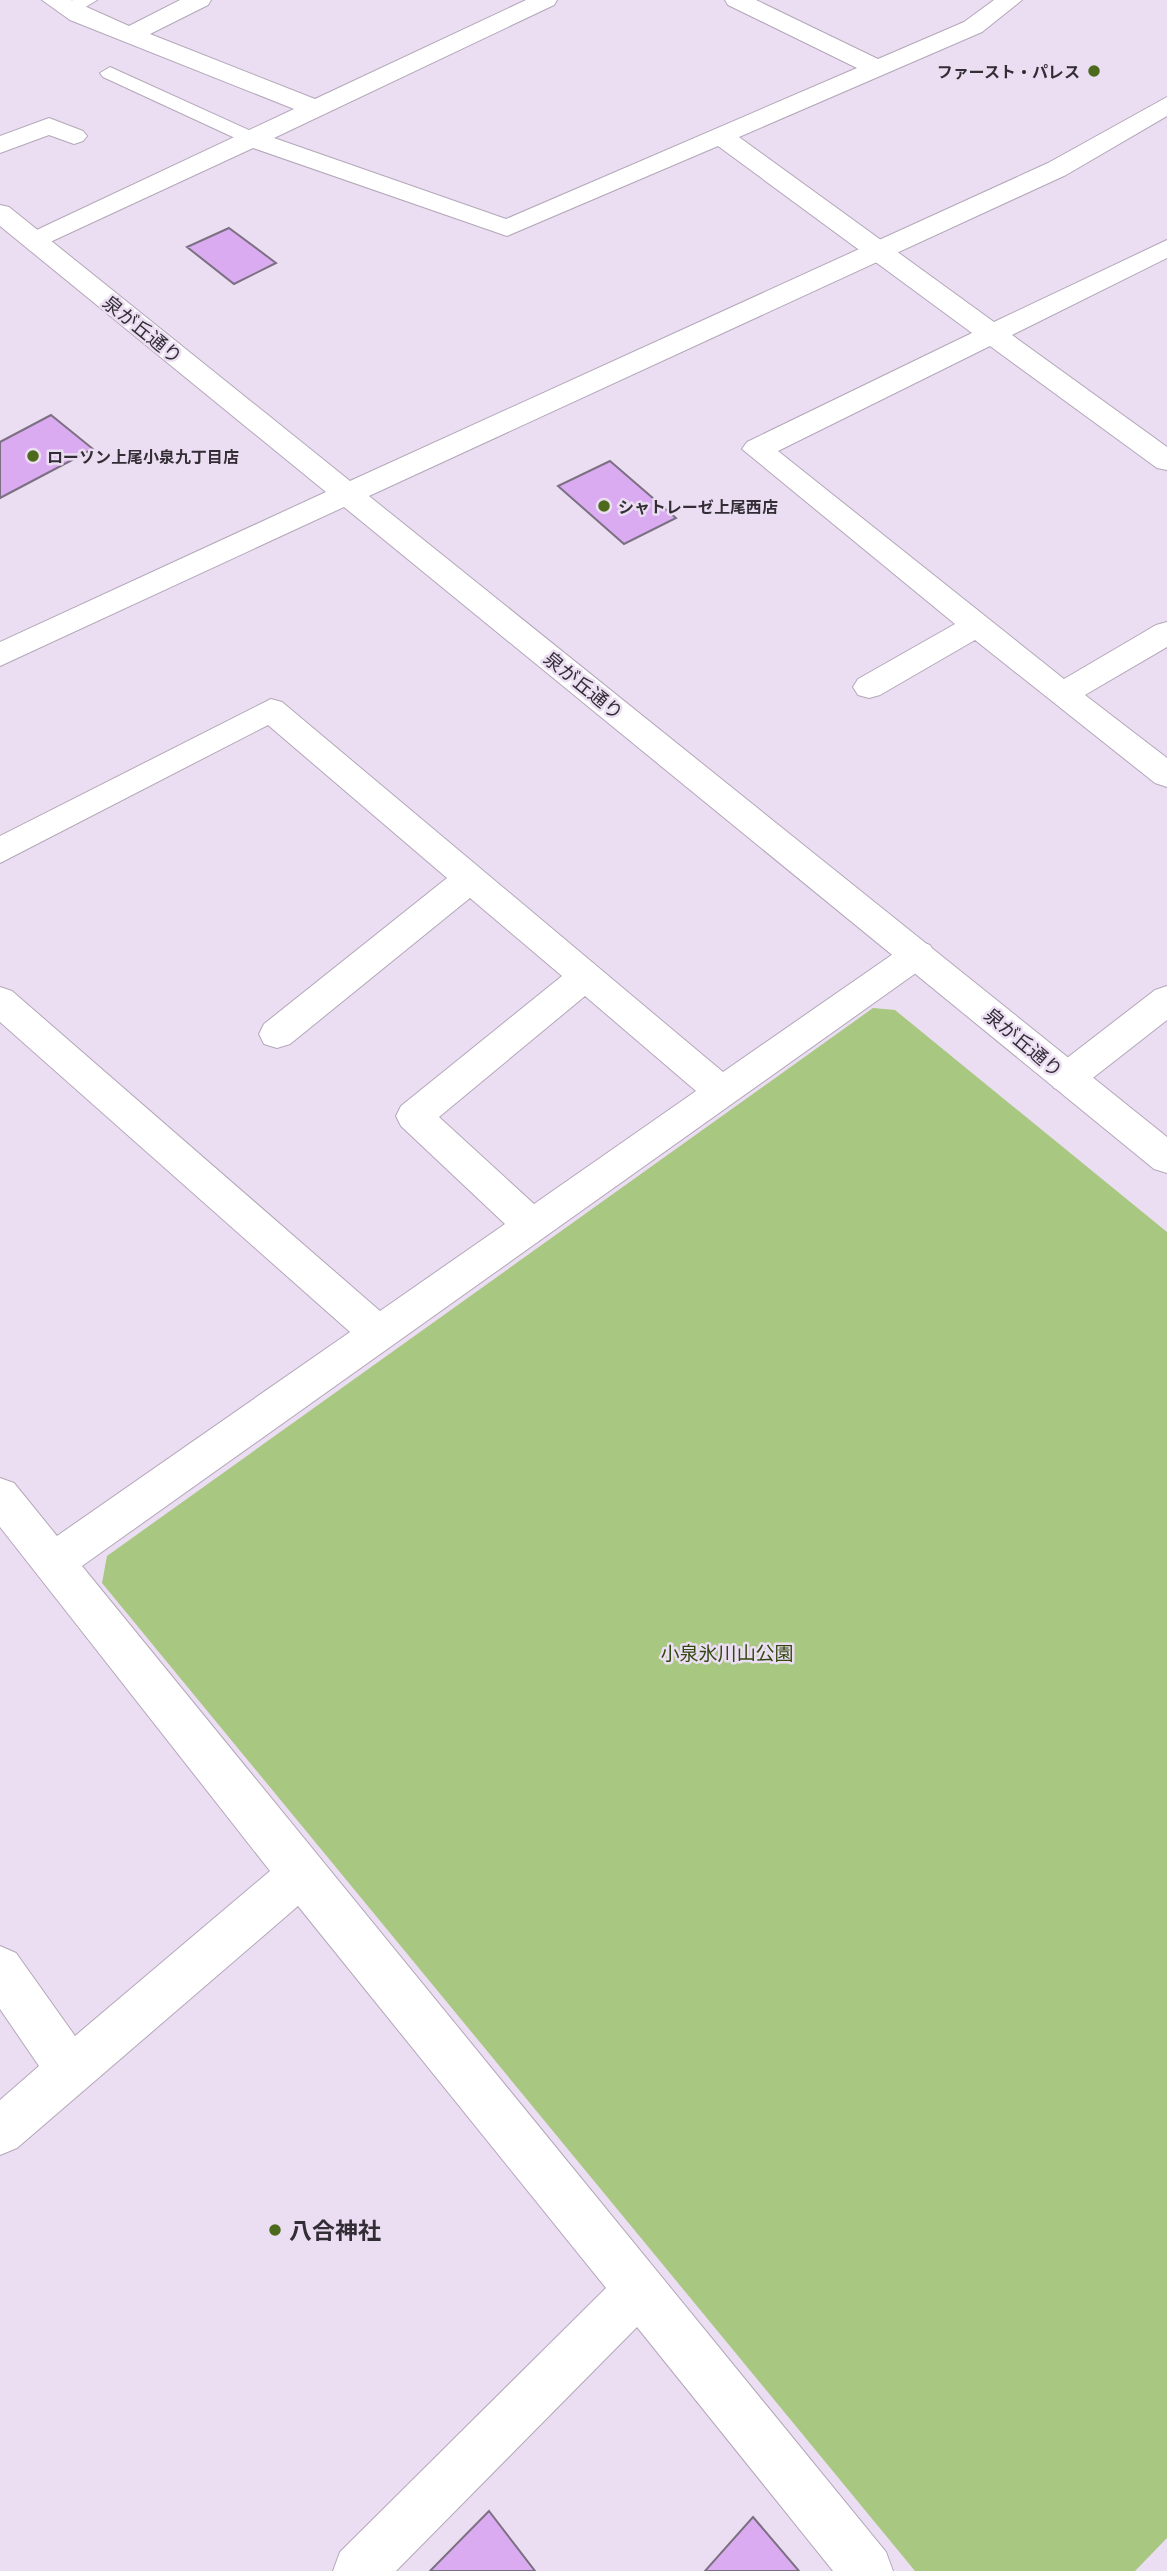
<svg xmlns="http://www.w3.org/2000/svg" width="1167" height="2571" font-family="Commissioner,'Noto Sans JP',sans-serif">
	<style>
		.green { fill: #a8c781 }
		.building { fill: #dbabf1; stroke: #7b7081; stroke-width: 2 }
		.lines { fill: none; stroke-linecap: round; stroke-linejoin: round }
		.service-casing { stroke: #b3a7b9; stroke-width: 2 }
		.minor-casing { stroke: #b3a7b9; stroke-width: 2 }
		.tertiary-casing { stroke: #b3a7b9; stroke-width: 2 }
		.service { fill: #fff; fill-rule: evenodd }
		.minor { fill: #fff; fill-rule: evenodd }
		.tertiary { fill: #fff; fill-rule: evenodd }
		.poi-dot { fill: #4c691c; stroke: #ebdef2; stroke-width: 2.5 }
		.labels { text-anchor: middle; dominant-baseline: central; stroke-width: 5; stroke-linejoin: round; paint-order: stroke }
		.far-poi-label { font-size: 16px; font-weight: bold; fill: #332e36; stroke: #ebdef2; text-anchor: start }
		.street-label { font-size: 19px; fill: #332e36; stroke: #ebdef2 }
		.park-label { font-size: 19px; fill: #32470e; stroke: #ebdef2 }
		.near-poi-label { font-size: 23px; font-weight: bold; fill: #332e36; stroke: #ebdef2; text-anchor: start }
	</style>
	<rect width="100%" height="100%" fill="#ebdef2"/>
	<path class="green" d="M873 1008 895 1010 1167 1232V2538L1135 2571H915L102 1583 107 1556Z"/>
	<path class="building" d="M229 228 276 263 234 284 187 247Z
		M51 415 93 449 0 498V442Z
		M610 461 676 518 624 544 558 486Z
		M489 2511 535 2571H430Z
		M753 2517 799 2571H705Z"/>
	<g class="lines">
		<defs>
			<path id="service" d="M73 0H97L76 13H62L60 9Z
				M110 67 262 136 265 140 262 144H248L103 77 100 73Z"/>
			<path id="minor" d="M42 0H71L129 26 180 0H211L208 5 150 34 315 99 526 0H557L554 5 274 138 506 219 857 68 728 5 725 0H756L878 59 964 22 994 0H1022L982 32 739 137 994 322 1167 240V258L1012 335 1167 447V470L1157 468 990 346 778 451 1064 679 1156 625 1167 622V647L1085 695 1167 758V787L1155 783 975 640 880 695 869 698 858 695 853 687 858 679 955 624 742 449 747 442 972 333 718 146 507 236 253 148 35 249 26 247 22 241 26 235 294 109 70 20Z
				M49 118 83 131 87 136 83 141 74 144 49 135 0 153V136Z
				M271 699 282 702 723 1072 906 945 918 941 930 945 935 954 930 963 82 1566 886 2552 893 2571H833L637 2327 396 2571H333L340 2552 606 2288 298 1906 17 2148 0 2155V2100L39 2066 0 2009V1946L16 1953 75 2036 270 1871 0 1527V1478L14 1483 57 1536 350 1332 0 1022V987L12 991 380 1311 505 1224 401 1126 396 1116 401 1106 562 976 470 898 290 1044 277 1048 264 1044 259 1034 264 1024 447 878 268 725 0 863V836ZM585 996 696 1091 534 1204 439 1117Z
				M1167 986V1020L1080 1088 1067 1092 1054 1088 1049 1078 1054 1068 1155 990Z"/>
			<path id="tertiary" d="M1167 97V116L1066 175 369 496 1167 1137V1173L1154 1169 344 507 0 666V642L326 492 0 226V205L9 207 350 481 1048 163Z"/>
		</defs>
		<use href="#service" class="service-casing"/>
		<use href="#minor" class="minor-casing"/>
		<use href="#tertiary" class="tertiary-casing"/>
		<use href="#service" class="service"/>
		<use href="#minor" class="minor"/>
		<use href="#tertiary" class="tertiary"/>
	</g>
	<g class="poi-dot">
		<circle cx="1094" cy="71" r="7"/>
		<circle cx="33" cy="456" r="7"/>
		<circle cx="604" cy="506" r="7"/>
		<circle cx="275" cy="2230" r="7"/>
	</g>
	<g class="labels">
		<g class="far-poi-label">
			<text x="1080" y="71" text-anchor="end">ファースト・パレス</text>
			<text x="47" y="456">ローソン上尾小泉九丁目店</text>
			<text x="618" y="506">シャトレーゼ上尾西店</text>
		</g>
		<g class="street-label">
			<text transform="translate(143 329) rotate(39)">泉が丘通り</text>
			<text transform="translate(584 685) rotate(39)">泉が丘通り</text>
			<text transform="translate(1024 1042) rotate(40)">泉が丘通り</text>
		</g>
		<g class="park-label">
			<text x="727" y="1652">小泉氷川山公園</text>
		</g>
		<g class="near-poi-label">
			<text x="289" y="2230">八合神社</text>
		</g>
	</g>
</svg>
